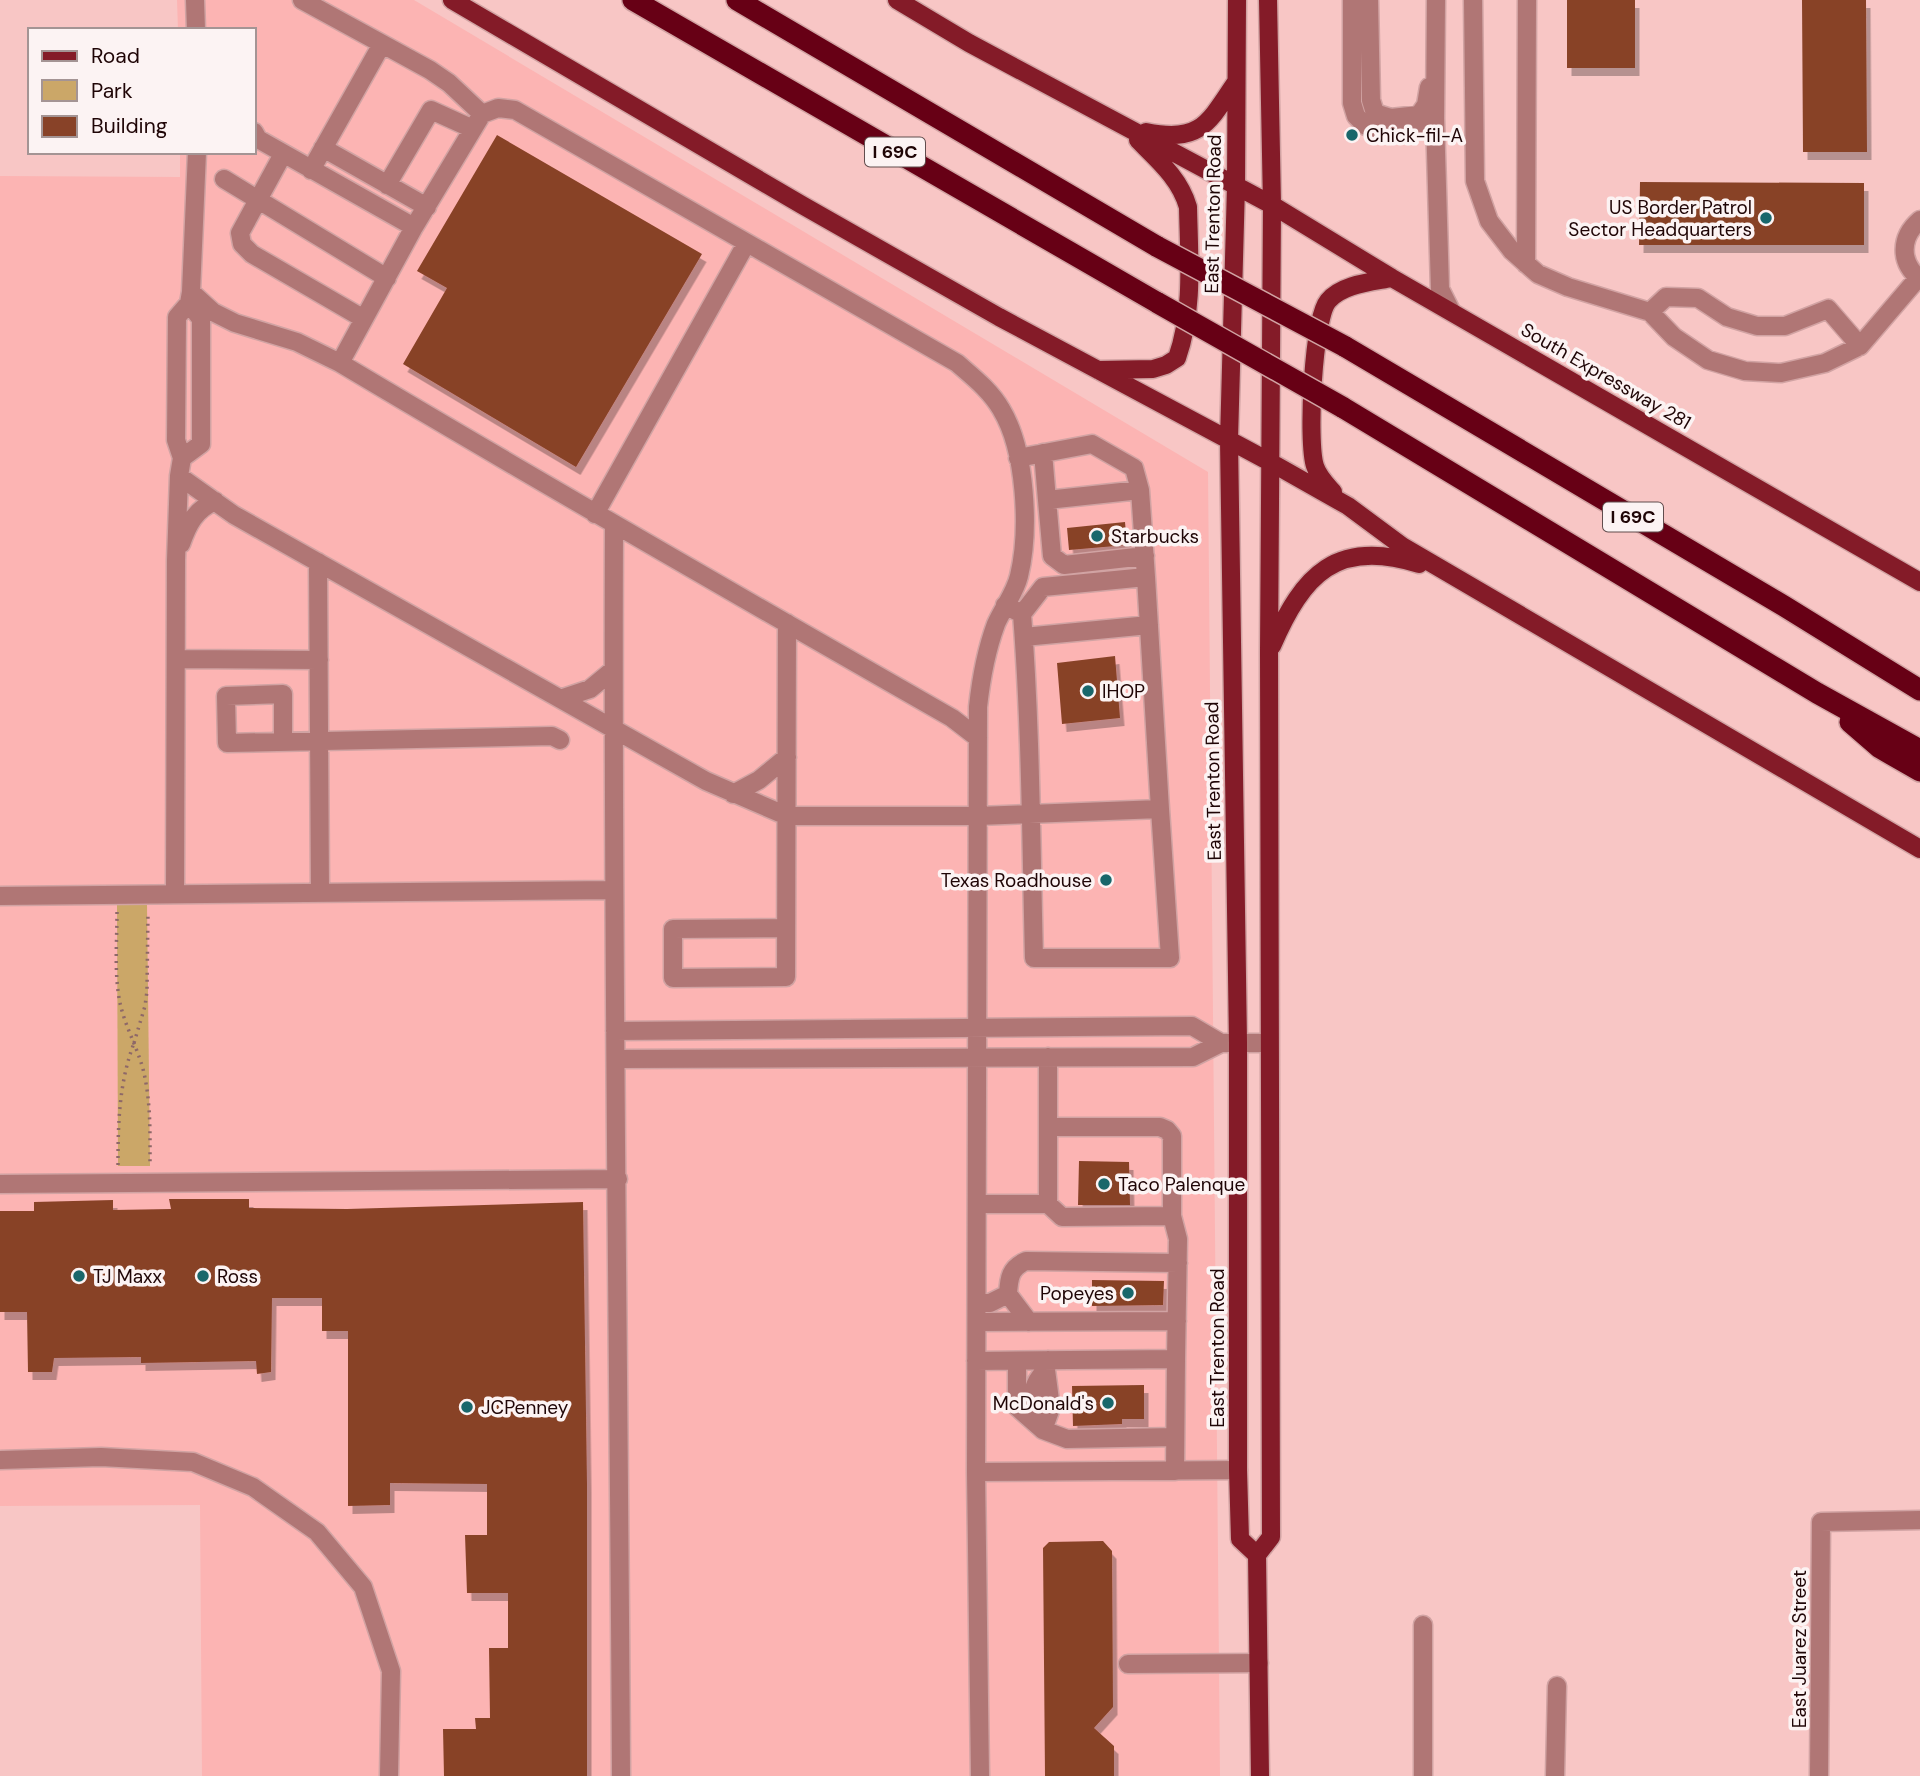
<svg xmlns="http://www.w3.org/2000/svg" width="1920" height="1776" font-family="'DM Sans',sans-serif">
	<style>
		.built { fill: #fcb4b3 }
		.green { fill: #cba768 }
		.building { fill: #884228; filter: url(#shadow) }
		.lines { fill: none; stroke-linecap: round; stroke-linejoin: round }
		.minor-casing { stroke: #d1a3a3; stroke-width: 21 }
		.major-casing { stroke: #d1a3a3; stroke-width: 21 }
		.highway-casing { stroke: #d1a3a3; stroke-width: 24 }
		.path { stroke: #8e6868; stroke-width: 3.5; stroke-dasharray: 2 5; stroke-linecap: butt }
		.minor { stroke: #b07675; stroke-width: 18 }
		.major { stroke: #841b28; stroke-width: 18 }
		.highway { stroke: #670015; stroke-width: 21 }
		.highway-bridge-casing { stroke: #d1a3a3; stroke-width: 24; stroke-linecap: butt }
		.highway-bridge { stroke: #670015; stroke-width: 21 }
		.poi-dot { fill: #19676b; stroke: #fcf3f3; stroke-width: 2.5 }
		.labels { text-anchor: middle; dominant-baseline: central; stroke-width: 7; stroke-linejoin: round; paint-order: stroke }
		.shield { fill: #fcf3f3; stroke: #614c4d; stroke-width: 2 }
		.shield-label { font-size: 18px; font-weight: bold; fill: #1f0506 }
		.poi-label { font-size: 19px; fill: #1f0506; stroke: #fcf3f3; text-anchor: start }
		.street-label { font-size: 19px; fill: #1f0506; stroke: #fcf3f3 }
	</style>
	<defs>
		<filter id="shadow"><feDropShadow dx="4.5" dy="8" stdDeviation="0" flood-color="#0004"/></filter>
	</defs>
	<rect width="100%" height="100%" fill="#f8c6c5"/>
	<path class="built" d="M177 0H414L1208 472 1220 1776H202L200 1505 0 1506V176L180 177V152H254V30H178Z"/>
	<path class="green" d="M147 904 150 1166H118L117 905Z"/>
	<path class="building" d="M1567 0H1635V68H1567Z
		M1802 0H1866L1867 152H1803Z
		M497 135 702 254 576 467 403 364 447 288 417 271Z
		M1640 182 1864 183V245H1639Z
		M1125 522 1127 545 1069 550 1067 528Z
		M1115 656 1120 718 1062 724 1057 663Z
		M1079 1161 1129 1162 1130 1205H1078Z
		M169 1199H249V1208L347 1209 583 1202 587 1484V1776H444L443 1729H476L475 1718H490L489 1648H508V1593H467L465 1535H487V1484L390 1483V1505L348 1506V1331H322V1298H272L271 1372 257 1374 256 1361 141 1363V1357L54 1358 52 1372H28L27 1312H0V1211H34V1202L113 1200V1210L171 1209Z
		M1092 1280 1164 1281 1163 1305 1092 1306Z
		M1144 1385V1419H1122V1424L1073 1426 1072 1386Z
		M1103 1541 1112 1551 1113 1707 1094 1728 1114 1746V1776H1045L1043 1548 1049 1542Z"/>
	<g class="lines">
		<defs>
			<path id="minor" d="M195 0 196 30
				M302 0 430 70 449 83 482 114
				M1352 0V103L1356 116 1366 126 1378 129 1421 126 1435 118 1436 0
				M1369 0 1371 100 1375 113 1391 118 1419 115 1426 105 1429 87
				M1473 0 1475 181 1489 221 1512 251 1538 274 1568 287 1650 312 1674 337 1708 360 1745 371 1781 373 1825 363 1860 346 1918 278
				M1435 118 1440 289 1451 311
				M254 132 258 139 414 227
				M323 148 427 207
				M197 152 191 292 213 312 235 323 297 342 340 363C543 484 747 601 952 718L978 738
				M283 154 240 233 242 244 252 254 364 319
				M311 170 382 44
				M224 179 387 278
				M387 185 431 110 473 129
				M1920 220C1900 237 1899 262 1920 279
				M1526 264 1527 0
				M1650 312 1666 297 1698 298 1727 317 1757 326H1785L1828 309 1860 346
				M340 363 414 227 482 114 498 108 515 110 957 363C973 377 990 390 1001 409 1026 450 1030 530 1019 576 1015 593 1003 608 996 624 986 651 981 679 978 707L976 1472 980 1776
				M1043 453 1047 500 1140 490
				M182 458 201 444V319L189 303
				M1018 458 1092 444 1134 468 1140 490 1146 577
				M179 476 234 515 706 781 787 816H978L1160 809 1170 958H1034C1031 844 1031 729 1022 614L1005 605
				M1047 500 1052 556 1064 565 1145 556
				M595 514 746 244
				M614 526C612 942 619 1359 621 1776
				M181 544C188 524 195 510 215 501
				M318 562 320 893
				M1022 614 1043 587 1146 577 1160 809
				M1024 637 1149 625
				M176 659 319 660
				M563 698 590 689 613 670
				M283 742V694L226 696 227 743 552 736 560 740
				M733 794 759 780 787 757
				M175 894 176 560 179 476 182 458 176 440 177 317 189 303 191 292
				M0 896 613 890
				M786 928 673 929V978L786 977C787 859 787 741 787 623
				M615 1031 1192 1026 1221 1043
				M616 1059 1193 1057 1221 1043H1269
				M0 1184 618 1179
				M977 1204H1048V1057
				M1048 1204 1062 1217 1172 1216
				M977 1303H990L1008 1294
				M977 1322 1177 1321
				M1029 1322 1008 1294C1009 1278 1010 1268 1026 1261L1178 1263
				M976 1361 1176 1359 1178 1239 1172 1216V1136L1167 1130 1160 1127H1048
				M1017 1361V1407L1043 1430 1067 1439 1175 1437
				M1041 1427C1030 1406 1028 1387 1046 1370
				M1043 1430 1051 1408 1046 1370 1048 1360
				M0 1460 101 1457 193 1462 253 1487 317 1532 363 1587 391 1671 389 1776
				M1175 1471 1176 1359
				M976 1472 1238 1470
				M1423 1625V1776
				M1128 1664 1259 1663
				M1555 1776 1557 1686
				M1819 1776 1821 1522 1920 1520"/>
			<path id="major" d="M452 0 802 205 999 317 1270 462 1348 506 1402 546 1920 849
				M897 0 969 43 1272 205 1392 278 1920 582
				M1237 0 1236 186 1229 440 1238 1043V1470L1240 1539 1257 1555
				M1146 132C1200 143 1208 124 1236 82
				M1098 370 1153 369 1166 365 1177 358C1194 310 1189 258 1188 207 1180 179 1159 161 1138 140
				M1333 492C1326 484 1318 476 1315 466 1307 442 1313 319 1328 301 1342 284 1372 282 1392 278
				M1272 646C1303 574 1337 538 1419 564
				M1260 1776 1257 1555 1271 1537 1269 652 1272 205 1268 0"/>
			<path id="highway" d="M633 0 1158 303
				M737 0 1158 247
				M1344 346 1784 606 1920 690
				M1342 407 1817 693 1920 750
				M1850 722 1880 748 1920 771"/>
		</defs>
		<use href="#minor" class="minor-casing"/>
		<use href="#major" class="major-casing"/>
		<use href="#highway" class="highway-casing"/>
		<path class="path" d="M117 912C117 942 114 974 120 1003 125 1026 137 1047 143 1069 151 1101 150 1133 150 1166
			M134 1043 145 1006 147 991 148 912
			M118 1165C118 1123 119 1083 134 1043"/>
		<use href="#minor" class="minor"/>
		<use href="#major" class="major"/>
		<use href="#highway" class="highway"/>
		<defs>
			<path id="highway-bridge" d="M1158 247 1344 346
				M1158 303 1342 407"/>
		</defs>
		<use href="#highway-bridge" class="highway-bridge-casing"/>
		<use href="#highway-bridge" class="highway-bridge"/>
	</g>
	<g class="poi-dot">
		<circle cx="1352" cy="135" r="7"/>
		<circle cx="1766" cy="218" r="7"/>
		<circle cx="1097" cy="536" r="7"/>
		<circle cx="1088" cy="691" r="7"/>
		<circle cx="1106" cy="880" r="7"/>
		<circle cx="1104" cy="1184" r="7"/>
		<circle cx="79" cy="1276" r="7"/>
		<circle cx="203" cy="1276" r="7"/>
		<circle cx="1128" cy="1293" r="7"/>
		<circle cx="1108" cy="1403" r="7"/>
		<circle cx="467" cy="1407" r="7"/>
	</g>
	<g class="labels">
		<g class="shield">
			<rect x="865" y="137.5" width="60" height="29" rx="5"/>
			<rect x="1603" y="502.5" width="60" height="29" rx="5"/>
		</g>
		<g class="shield-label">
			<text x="895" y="152">I 69C</text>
			<text x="1633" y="517">I 69C</text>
		</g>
		<g class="poi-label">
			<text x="1366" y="135">Chick-fil-A</text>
			<text x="1752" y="207" text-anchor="end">US Border Patrol<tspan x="1752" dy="22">Sector Headquarters</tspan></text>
			<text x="1111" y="536">Starbucks</text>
			<text x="1102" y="691">IHOP</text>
			<text x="1092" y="880" text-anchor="end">Texas Roadhouse</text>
			<text x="1118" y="1184">Taco Palenque</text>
			<text x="93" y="1276">TJ Maxx</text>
			<text x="217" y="1276">Ross</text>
			<text x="1114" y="1293" text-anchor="end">Popeyes</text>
			<text x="1094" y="1403" text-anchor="end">McDonald's</text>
			<text x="481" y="1407">JCPenney</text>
		</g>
		<g class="street-label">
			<text transform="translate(1213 214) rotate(-89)">East Trenton Road</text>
			<text transform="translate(1606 376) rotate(30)">South Expressway 281</text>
			<text transform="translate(1213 781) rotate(-91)">East Trenton Road</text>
			<text transform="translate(1217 1348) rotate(-90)">East Trenton Road</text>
			<text transform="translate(1799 1649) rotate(-90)">East Juarez Street</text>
		</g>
	</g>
	<rect x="28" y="28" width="228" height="126" fill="#fcf3f3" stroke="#a49494" stroke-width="2"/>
	<rect x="42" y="51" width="35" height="10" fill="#841b28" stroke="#a49494" stroke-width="2"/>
	<text x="91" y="63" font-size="21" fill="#1f0506">Road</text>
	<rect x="42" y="80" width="35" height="21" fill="#cba768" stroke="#a49494" stroke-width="2"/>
	<text x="91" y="98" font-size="21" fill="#1f0506">Park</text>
	<rect x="42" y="116" width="35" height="21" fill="#884228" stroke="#a49494" stroke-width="2"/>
	<text x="91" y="133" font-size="21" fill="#1f0506">Building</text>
</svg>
